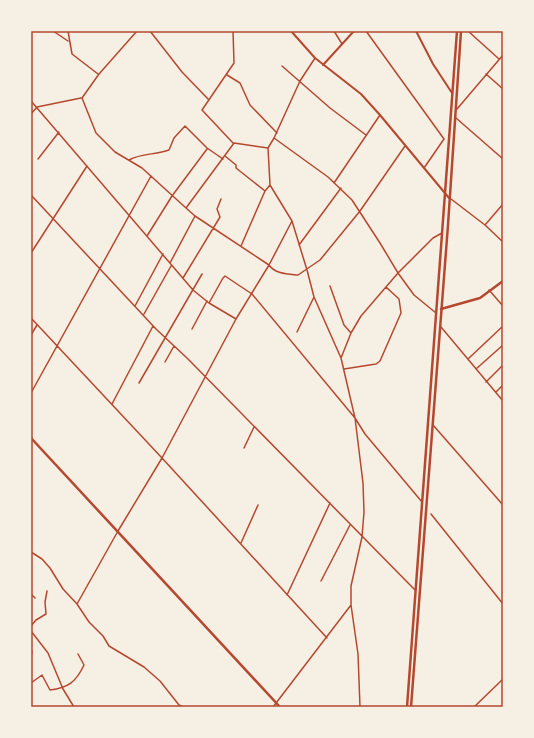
<svg xmlns="http://www.w3.org/2000/svg" width="534" height="738" font-family="'Space Grotesk',sans-serif">
	<style>
		.lines { fill: none; stroke-linecap: round; stroke-linejoin: round }
		.minor { stroke: #b5482f; stroke-width: 1.5 }
		.tertiary { stroke: #b5482f; stroke-width: 2 }
		.secondary { stroke: #b5482f; stroke-width: 2.5 }
		.primary { stroke: #b5482f; stroke-width: 2.5 }
		.neatline { fill: none; stroke: #b5482f; stroke-width: 1.5 }
	</style>
	<rect width="100%" height="100%" fill="#f6efe4"/>
	<g class="lines">
		<path class="minor" d="M53 31 68 41
			M68 31 72 54 98 74
			M137 31 99 74 82 98 96 133 115 152 142 168 186 208 234 143 268 148 274 138 300 81 315 58
			M150 31 182 72 209 100
			M233 31 234 63 202 110 233 143
			M334 31 342 44
			M366 31 444 139 424 168
			M468 31 499 59
			M282 66 330 108 366 135
			M486 74 503 89
			M227 75 240 83 250 105 277 133
			M31 101 193 290 209 303 236 319
			M457 109 503 55
			M31 114 37 107 81 98
			M456 118 503 159
			M274 138 328 177 352 200 380 243 398 273 414 295 436 313
			M268 148 270 185 292 221 307 270 314 297 341 358 355 418 363 483 364 512 362 537 351 586V605L358 654 360 707
			M225 156 236 165V168L265 191
			M38 159 59 132
			M129 160C141 153 156 155 169 150L174 138 185 126 207 148 223 159
			M334 183 380 115
			M31 195 156 329 188 359 415 590
			M451 199 485 225 503 242
			M186 208 195 216 269 265C275 274 288 274 298 275L320 260 360 211 405 146
			M485 225 503 204
			M147 236 172 196 207 149
			M299 245 341 188
			M241 246 265 191 270 185
			M31 253 87 166
			M170 263 195 216
			M183 278 220 217 217 209 221 199
			M330 286 344 325 351 333
			M489 290 503 306
			M209 303 223 278 225 276 252 294 355 418 365 434 422 502
			M135 306 163 254
			M144 314 171 266
			M31 318 162 458 327 638
			M441 327 503 401
			M192 329 207 301
			M297 332 314 297
			M31 335 37 325
			M341 358 351 333 361 316 398 273 433 238 442 233
			M468 359 503 326
			M165 362 174 346
			M344 369 376 364 380 361 401 313 399 299 386 287
			M476 369 503 345
			M486 382 503 365
			M139 383 202 274
			M496 392 503 385
			M31 393 151 176
			M112 404 153 326
			M433 425 503 505
			M244 448 254 427
			M431 514 503 604
			M241 543 258 505
			M31 552 42 559 50 568 63 589 77 604 89 622 103 636 109 646 144 667 160 681 179 705 183 707
			M321 581 350 525
			M31 594 35 598
			M287 595 330 503
			M77 604 118 531 162 458 236 319 269 265 292 221
			M31 626 36 620 46 614 45 602 47 591
			M31 631 48 653 63 689 74 707
			M31 649 32 653 31 654
			M31 683 42 675 50 690C68 688 76 682 84 665L78 654
			M273 707 351 605
			M474 707 503 679"/>
		<path class="tertiary" d="M291 31 315 58 361 94 380 115 449 198
			M416 31 433 64 452 93
			M323 65 354 31"/>
		<path class="secondary" d="M441 309 480 298 503 281
			M31 438 280 707"/>
		<path class="primary" d="M407 707 457 31
			M411 707 448 225 461 31"/>
	</g>
	<rect width="534" height="738" fill="none" stroke="#f6efe4" stroke-width="64"/>
	<rect x="32" y="32" width="470" height="674" class="neatline"/>
</svg>
